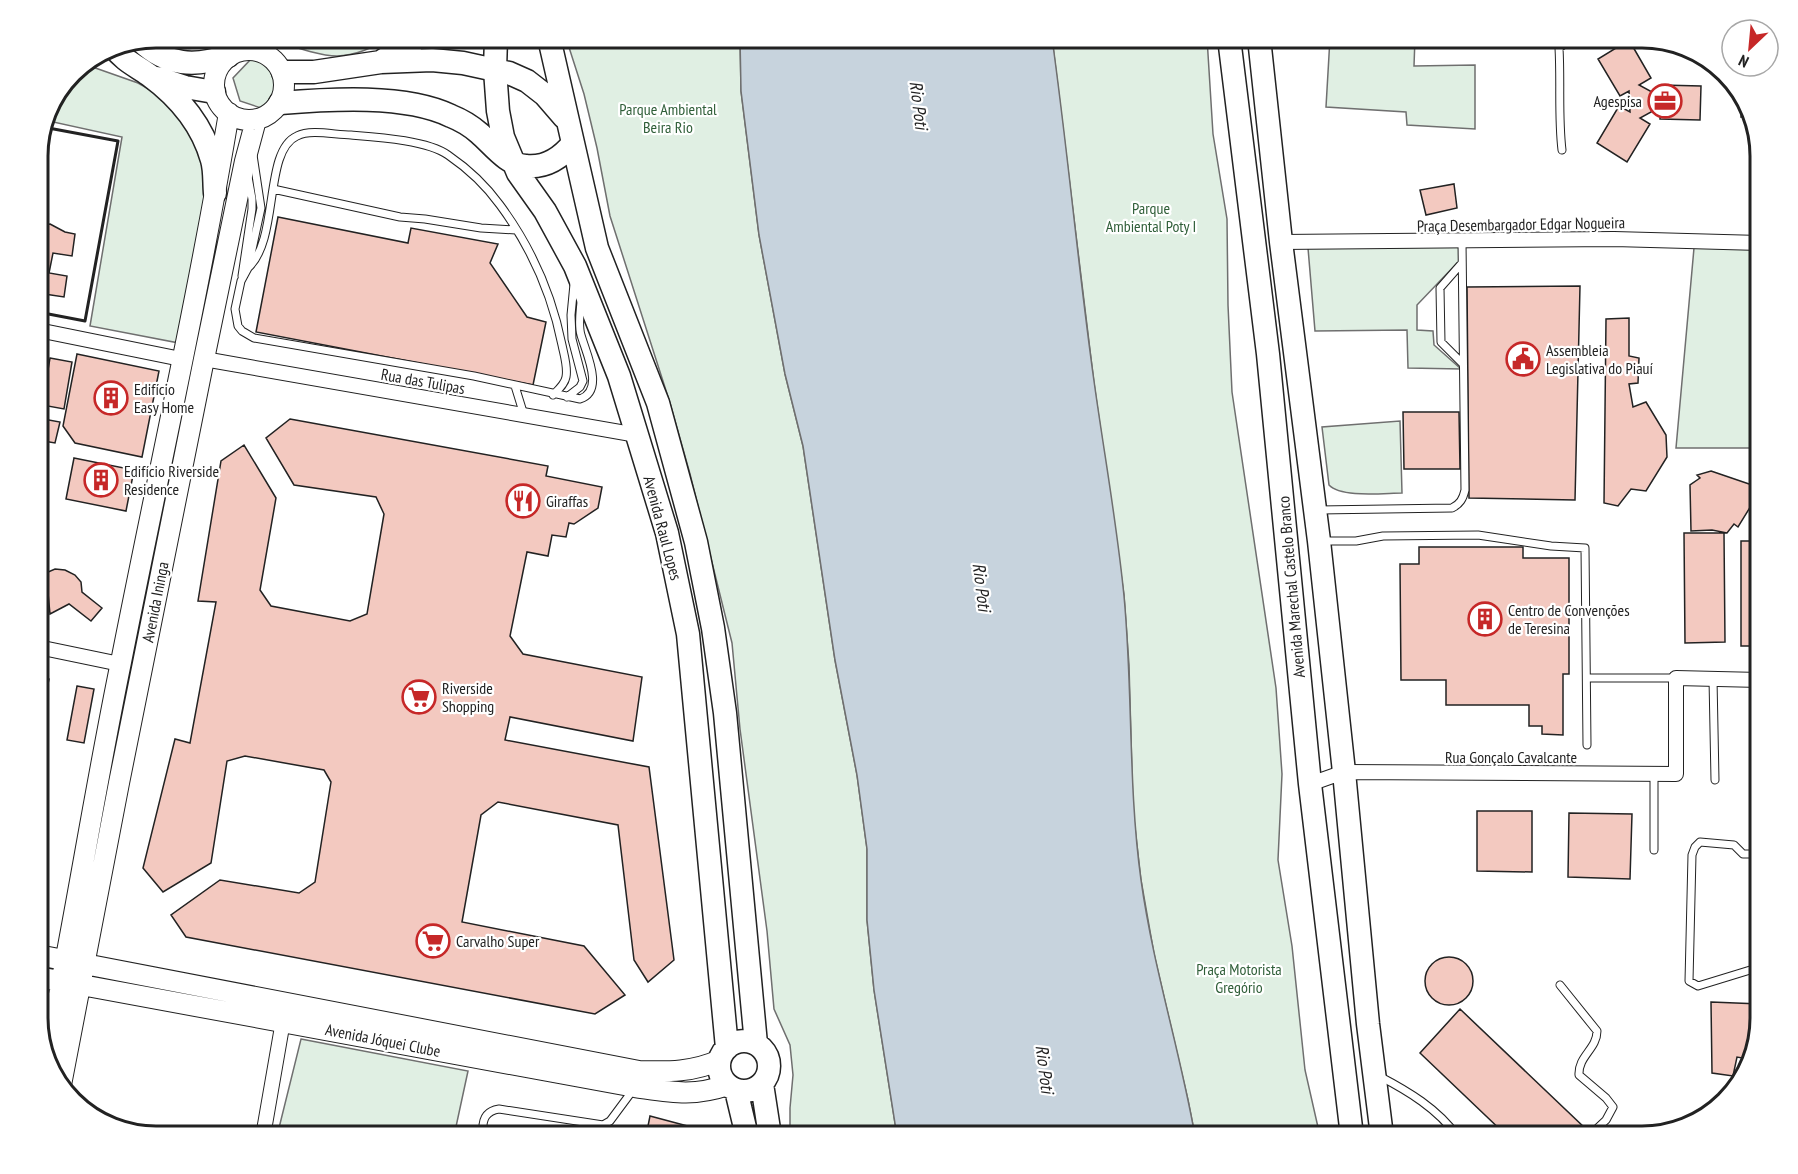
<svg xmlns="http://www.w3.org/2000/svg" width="1798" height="1174" font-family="'PT Sans Narrow',sans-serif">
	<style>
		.green { fill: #e0efe3; stroke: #6f6f6f; stroke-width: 1.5 }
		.water { fill: #c7d3dd; stroke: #6f6f6f; stroke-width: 1.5 }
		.building { fill: #f3c9c0; stroke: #222; stroke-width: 1.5 }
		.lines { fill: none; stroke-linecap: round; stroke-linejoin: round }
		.service-casing { stroke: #222; stroke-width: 9 }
		.minor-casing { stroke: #222; stroke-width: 16 }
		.secondary-casing { stroke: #222; stroke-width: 22 }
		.primary-casing { stroke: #222; stroke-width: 25 }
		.service { stroke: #fff; stroke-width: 7 }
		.minor { stroke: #fff; stroke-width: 14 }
		.secondary { stroke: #fff; stroke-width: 20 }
		.primary { stroke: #fff; stroke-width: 22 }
		.wall { stroke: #222; stroke-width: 3 }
		.labels { text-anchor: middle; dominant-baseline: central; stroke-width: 4.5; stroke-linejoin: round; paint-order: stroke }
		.poi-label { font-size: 16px; fill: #222; stroke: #fff; text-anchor: start }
		.park-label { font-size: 16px; fill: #2f5e38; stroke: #fff }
		.street-label { font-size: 16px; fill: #222; stroke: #fff }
		.water-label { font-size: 18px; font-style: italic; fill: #222; stroke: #fff }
		.rim { fill: none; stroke: #222; stroke-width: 3 }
	</style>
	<rect width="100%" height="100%" fill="#fff"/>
	<path class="green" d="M155 38H234C209 46 177 57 155 38Z
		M267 38H391C375 46 356 56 337 56 317 56 287 44 267 38Z
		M566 38H740L741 91 759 235 785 374 803 446 835 660 857 775 867 849V920L874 990 897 1136H790V1108L793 1075 790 1045 774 1009 767 931 740 729 732 643 690 474 670 403 610 216 597 148 584 94Z
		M1052 38H1207L1213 134 1227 219 1228 305 1232 392 1276 688 1282 774 1278 860 1292 946 1305 1070 1320 1136H1195L1188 1100 1154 954 1141 880 1133 810 1129 665 1124 595 1094 383Z
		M1330 38H1415L1414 66 1475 65V129L1407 125 1406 112 1326 107Z
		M253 57 272 66 279 86 272 101 261 108 240 101 233 78Z
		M84 64 138 83 154 92 192 125 208 188 179 343 90 326 122 137 44 120C49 99 67 75 84 64Z
		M1459 247V261L1417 305V330L1433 331 1434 345 1461 369 1408 368 1407 330 1315 331 1308 248Z
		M1694 248 1760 249V448H1676Z
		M1400 421 1402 493C1384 493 1341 498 1329 485L1322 427Z
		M301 1039 468 1071 454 1136H277Z"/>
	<path class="water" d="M740 38H1052C1068 152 1078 267 1094 381 1104 453 1117 524 1124 596 1133 691 1128 786 1141 880 1153 967 1180 1050 1195 1136H897L874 990 867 920V849L857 775 835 660 803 446 785 374 759 235 741 91Z"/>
	<path class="building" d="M1629 40 1651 78 1639 85 1661 97V85L1701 86 1700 120 1660 119V107L1640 118 1650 124 1627 162 1597 143 1619 106 1630 112 1629 91 1620 96 1598 59Z
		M1743 95 1745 97 1750 117H1741Z
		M1454 184 1457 208 1426 215 1420 190Z
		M278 217 408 243 411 228 498 244 490 263 527 317 546 322 533 385 256 332Z
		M50 224 65 232 75 234 72 256 53 253 49 273 67 276 64 297 38 293V226Z
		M1580 286 1575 500 1469 498 1467 287Z
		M1629 318V356L1639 358 1638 383 1629 384 1633 407 1646 402 1666 435 1667 457 1646 491 1631 489 1618 506 1604 503 1606 319Z
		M77 354 159 371 142 457 75 443 63 426Z
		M38 357 44 358 38 395Z
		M50 358 72 362 64 409 42 405Z
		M1403 412H1459L1460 469H1404Z
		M38 418 60 422 55 443 38 440Z
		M290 419 548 466 546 476 602 487 598 508 574 524 569 523 566 537 552 535 548 556 527 552 510 636 523 654 642 677 633 741 510 717 505 740 649 767 674 960 648 982 634 960 618 825 498 802 481 815 462 922 584 946 625 995 595 1014 186 937 171 915 220 880 299 893 315 882 331 782 324 770 245 756 227 761 211 863 163 892 143 868 175 739 190 743 216 602 198 601 221 461 244 445 276 498 260 590 271 606 350 621 367 614 384 514 376 497 294 485 266 438Z
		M74 458 134 470 126 511 66 499Z
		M1711 471 1755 486 1752 495 1757 496 1738 527 1734 524 1727 533 1712 530 1691 531 1690 485 1700 478 1697 475Z
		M1684 533H1724L1725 642 1685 643Z
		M1741 541H1760V646H1741Z
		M1419 547H1523V558H1569V674H1563V735L1542 734V726H1529V705H1446V680H1401L1400 564H1419Z
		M55 569 65 570 75 575 81 582 82 592 102 608 91 621 69 604 50 614 48 593 38 592V571L46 573Z
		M38 677 49 679 38 733Z
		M77 686 94 689 84 743 67 740Z
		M1477 811H1532V872L1477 871Z
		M1569 813 1632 814 1630 879 1568 877Z
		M1425 981a24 24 0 1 1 48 0a24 24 0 1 1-48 0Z
		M1711 1002 1760 1004V1019L1748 1059 1737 1057 1733 1076 1712 1073Z
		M1460 1009 1587 1130 1580 1136H1507L1420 1053Z
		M650 1116 725 1136H646Z"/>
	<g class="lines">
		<defs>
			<path id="service" d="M1562 150C1558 116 1561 82 1559 48L1573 38
				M253 155 261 208 248 268 241 281 235 309 238 326 242 331 254 338 474 376 580 399C605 391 586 353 581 335 578 325 580 313 581 302
				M273 189 400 217 425 219 481 228 516 230
				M1462 263 1440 288 1441 342 1463 364
				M248 268C280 239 263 151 297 136 311 129 335 135 351 135 376 137 427 140 448 155 467 168 487 187 500 205 531 247 552 295 562 345 564 355 568 367 566 377 565 384 558 390 553 395
				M242 276 252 209V199L248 177
				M515 386 524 415
				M567 397 580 387 583 381 572 339 571 315 574 284
				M1319 510 1452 508C1460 504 1463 499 1465 490L1462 242
				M1321 541H1356L1383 536 1478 535 1551 546 1585 548 1587 745
				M1587 678H1676
				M1713 679 1715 780
				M1654 850V774
				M1760 854H1743L1734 845 1700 842 1695 847 1692 855 1689 981 1698 986 1760 967
				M1560 985 1597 1031C1597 1049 1578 1056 1579 1075L1606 1098 1613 1107 1606 1120 1589 1136
				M1379 1076C1408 1091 1438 1109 1457 1136
				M486 1136 483 1132C482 1119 486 1111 499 1109L603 1125 610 1121 633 1090"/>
			<path id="minor" d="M1281 242 1614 239 1760 243
				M38 330 181 359
				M204 359 637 435
				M38 647 120 664
				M1310 784 1344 772 1676 774V678L1760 680
				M263 1136 283 1021"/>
			<path id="secondary" d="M214 85a35 35 0 1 1 70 0a35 35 0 1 1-70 0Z
				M38 955 639 1071C669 1072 693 1072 720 1060
				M38 977 635 1087C671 1092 692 1097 728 1085
				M47 1055C74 925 94 793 121 662 157 479 198 297 229 113
				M61 1085 119 783 204 359 245 161 256 120"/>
			<path id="primary" d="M496 38 495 70 498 111 503 137 518 173 545 211 575 266 619 376 667 533 688 634 727 1048
				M549 38 597 248 658 403 696 542 713 628 725 713 756 1044
				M1229 38 1268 354 1310 784 1352 1136
				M1259 38 1281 242 1319 541 1344 772 1368 1024 1382 1136
				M141 41C167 66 195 67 228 56
				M113 46C124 61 135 65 149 75 179 97 202 124 212 160 215 170 214 182 215 193
				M382 61 418 38
				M283 72H314L381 62 432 60 463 63 509 73 527 81 545 95 564 117
				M157 78 185 87 214 92
				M280 103C330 99 406 94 451 116 461 120 471 126 479 133 493 145 507 165 526 166 546 168 561 158 573 143
				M719 1066a25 25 0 1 1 50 0a25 25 0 1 1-50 0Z
				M762 1084 770 1136
				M736 1090 747 1136"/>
		</defs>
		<use href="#service" class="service-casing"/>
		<use href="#minor" class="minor-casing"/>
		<use href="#secondary" class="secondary-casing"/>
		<use href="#primary" class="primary-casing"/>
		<use href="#service" class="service"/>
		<use href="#minor" class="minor"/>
		<use href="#secondary" class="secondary"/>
		<use href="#primary" class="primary"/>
		<path class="wall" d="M38 312 85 321 118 141 43 127"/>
	</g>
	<defs>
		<symbol id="office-ring" viewBox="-11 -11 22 22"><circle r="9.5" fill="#fff" stroke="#c62828" stroke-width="1.5"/><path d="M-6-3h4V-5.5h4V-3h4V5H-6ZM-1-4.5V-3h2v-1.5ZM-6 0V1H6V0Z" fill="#c62828"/></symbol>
		<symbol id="civic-ring" viewBox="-11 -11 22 22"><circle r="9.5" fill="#fff" stroke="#c62828" stroke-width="1.5"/><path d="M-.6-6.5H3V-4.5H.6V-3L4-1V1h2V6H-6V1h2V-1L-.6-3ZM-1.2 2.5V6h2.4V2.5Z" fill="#c62828"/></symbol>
		<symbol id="building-ring" viewBox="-11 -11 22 22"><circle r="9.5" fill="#fff" stroke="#c62828" stroke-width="1.5"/><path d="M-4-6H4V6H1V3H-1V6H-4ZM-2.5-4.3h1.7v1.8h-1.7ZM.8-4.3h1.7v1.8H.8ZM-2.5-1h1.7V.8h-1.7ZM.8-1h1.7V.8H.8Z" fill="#c62828"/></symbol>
		<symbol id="restaurant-ring" viewBox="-11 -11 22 22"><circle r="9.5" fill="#fff" stroke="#c62828" stroke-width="1.5"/><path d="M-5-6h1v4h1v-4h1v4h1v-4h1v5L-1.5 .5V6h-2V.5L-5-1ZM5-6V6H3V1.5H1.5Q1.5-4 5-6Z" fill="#c62828"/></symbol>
		<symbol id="supermarket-ring" viewBox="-11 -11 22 22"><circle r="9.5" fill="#fff" stroke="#c62828" stroke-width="1.5"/><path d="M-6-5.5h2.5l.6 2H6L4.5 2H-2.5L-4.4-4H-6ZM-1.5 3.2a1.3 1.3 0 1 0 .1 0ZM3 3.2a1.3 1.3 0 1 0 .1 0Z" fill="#c62828"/></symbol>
	</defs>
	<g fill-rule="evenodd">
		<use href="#office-ring" x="1646" y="82" width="38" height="38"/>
		<use href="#civic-ring" x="1504" y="340" width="38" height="38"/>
		<use href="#building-ring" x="92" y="379" width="38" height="38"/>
		<use href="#building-ring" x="82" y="461" width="38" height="38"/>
		<use href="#restaurant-ring" x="504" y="482" width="38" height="38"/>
		<use href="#building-ring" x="1466" y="600" width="38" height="38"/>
		<use href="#supermarket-ring" x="400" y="678" width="38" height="38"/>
		<use href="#supermarket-ring" x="414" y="922" width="38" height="38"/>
	</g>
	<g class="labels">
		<g class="poi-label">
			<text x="1642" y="101" text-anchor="end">Agespisa</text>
			<text x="1546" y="350">Assembleia<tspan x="1546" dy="18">Legislativa do Piauí</tspan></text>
			<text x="134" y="389">Edifício<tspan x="134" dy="18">Easy Home</tspan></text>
			<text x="124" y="471">Edifício Riverside<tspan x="124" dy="18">Residence</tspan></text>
			<text x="546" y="501">Giraffas</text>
			<text x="1508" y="610">Centro de Convenções<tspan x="1508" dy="18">de Teresina</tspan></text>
			<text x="442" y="688">Riverside<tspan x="442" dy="18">Shopping</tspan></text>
			<text x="456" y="941">Carvalho Super</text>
		</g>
		<g class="park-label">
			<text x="668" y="109">Parque Ambiental<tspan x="668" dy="18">Beira Rio</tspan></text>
			<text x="1151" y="208">Parque<tspan x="1151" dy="18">Ambiental Poty I</tspan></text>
			<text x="1239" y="969">Praça Motorista<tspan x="1239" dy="18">Gregório</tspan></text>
		</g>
		<g class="street-label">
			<text transform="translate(1521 224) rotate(-1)">Praça Desembargador Edgar Nogueira</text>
			<text transform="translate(423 381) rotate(10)">Rua das Tulipas</text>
			<text transform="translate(663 528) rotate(75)">Avenida Raul Lopes</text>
			<text transform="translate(1291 587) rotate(-95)">Avenida Marechal Castelo Branco</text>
			<text transform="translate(155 602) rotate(-79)">Avenida Ininga</text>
			<text x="1511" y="757">Rua Gonçalo Cavalcante</text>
			<text transform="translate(383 1040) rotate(11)">Avenida Jóquei Clube</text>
		</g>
		<g class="water-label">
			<text transform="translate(919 105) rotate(83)">Rio Poti</text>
			<text transform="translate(982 587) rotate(83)">Rio Poti</text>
			<text transform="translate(1045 1069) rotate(83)">Rio Poti</text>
		</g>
	</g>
	<path d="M0 0H1798V1174H0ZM156 48H1642A108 108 0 0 1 1750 156V1018A108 108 0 0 1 1642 1126H156A108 108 0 0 1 48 1018V156A108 108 0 0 1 156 48Z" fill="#fff" fill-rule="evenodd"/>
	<path class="rim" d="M156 48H1642A108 108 0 0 1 1750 156V1018A108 108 0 0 1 1642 1126H156A108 108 0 0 1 48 1018V156A108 108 0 0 1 156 48Z"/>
	<g transform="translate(1750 48) rotate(206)"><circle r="28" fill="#ffffff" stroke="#a7a7a7" stroke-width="1.5"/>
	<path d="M0-4.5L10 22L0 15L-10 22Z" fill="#c62828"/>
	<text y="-9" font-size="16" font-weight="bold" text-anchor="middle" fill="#222222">N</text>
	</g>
</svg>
